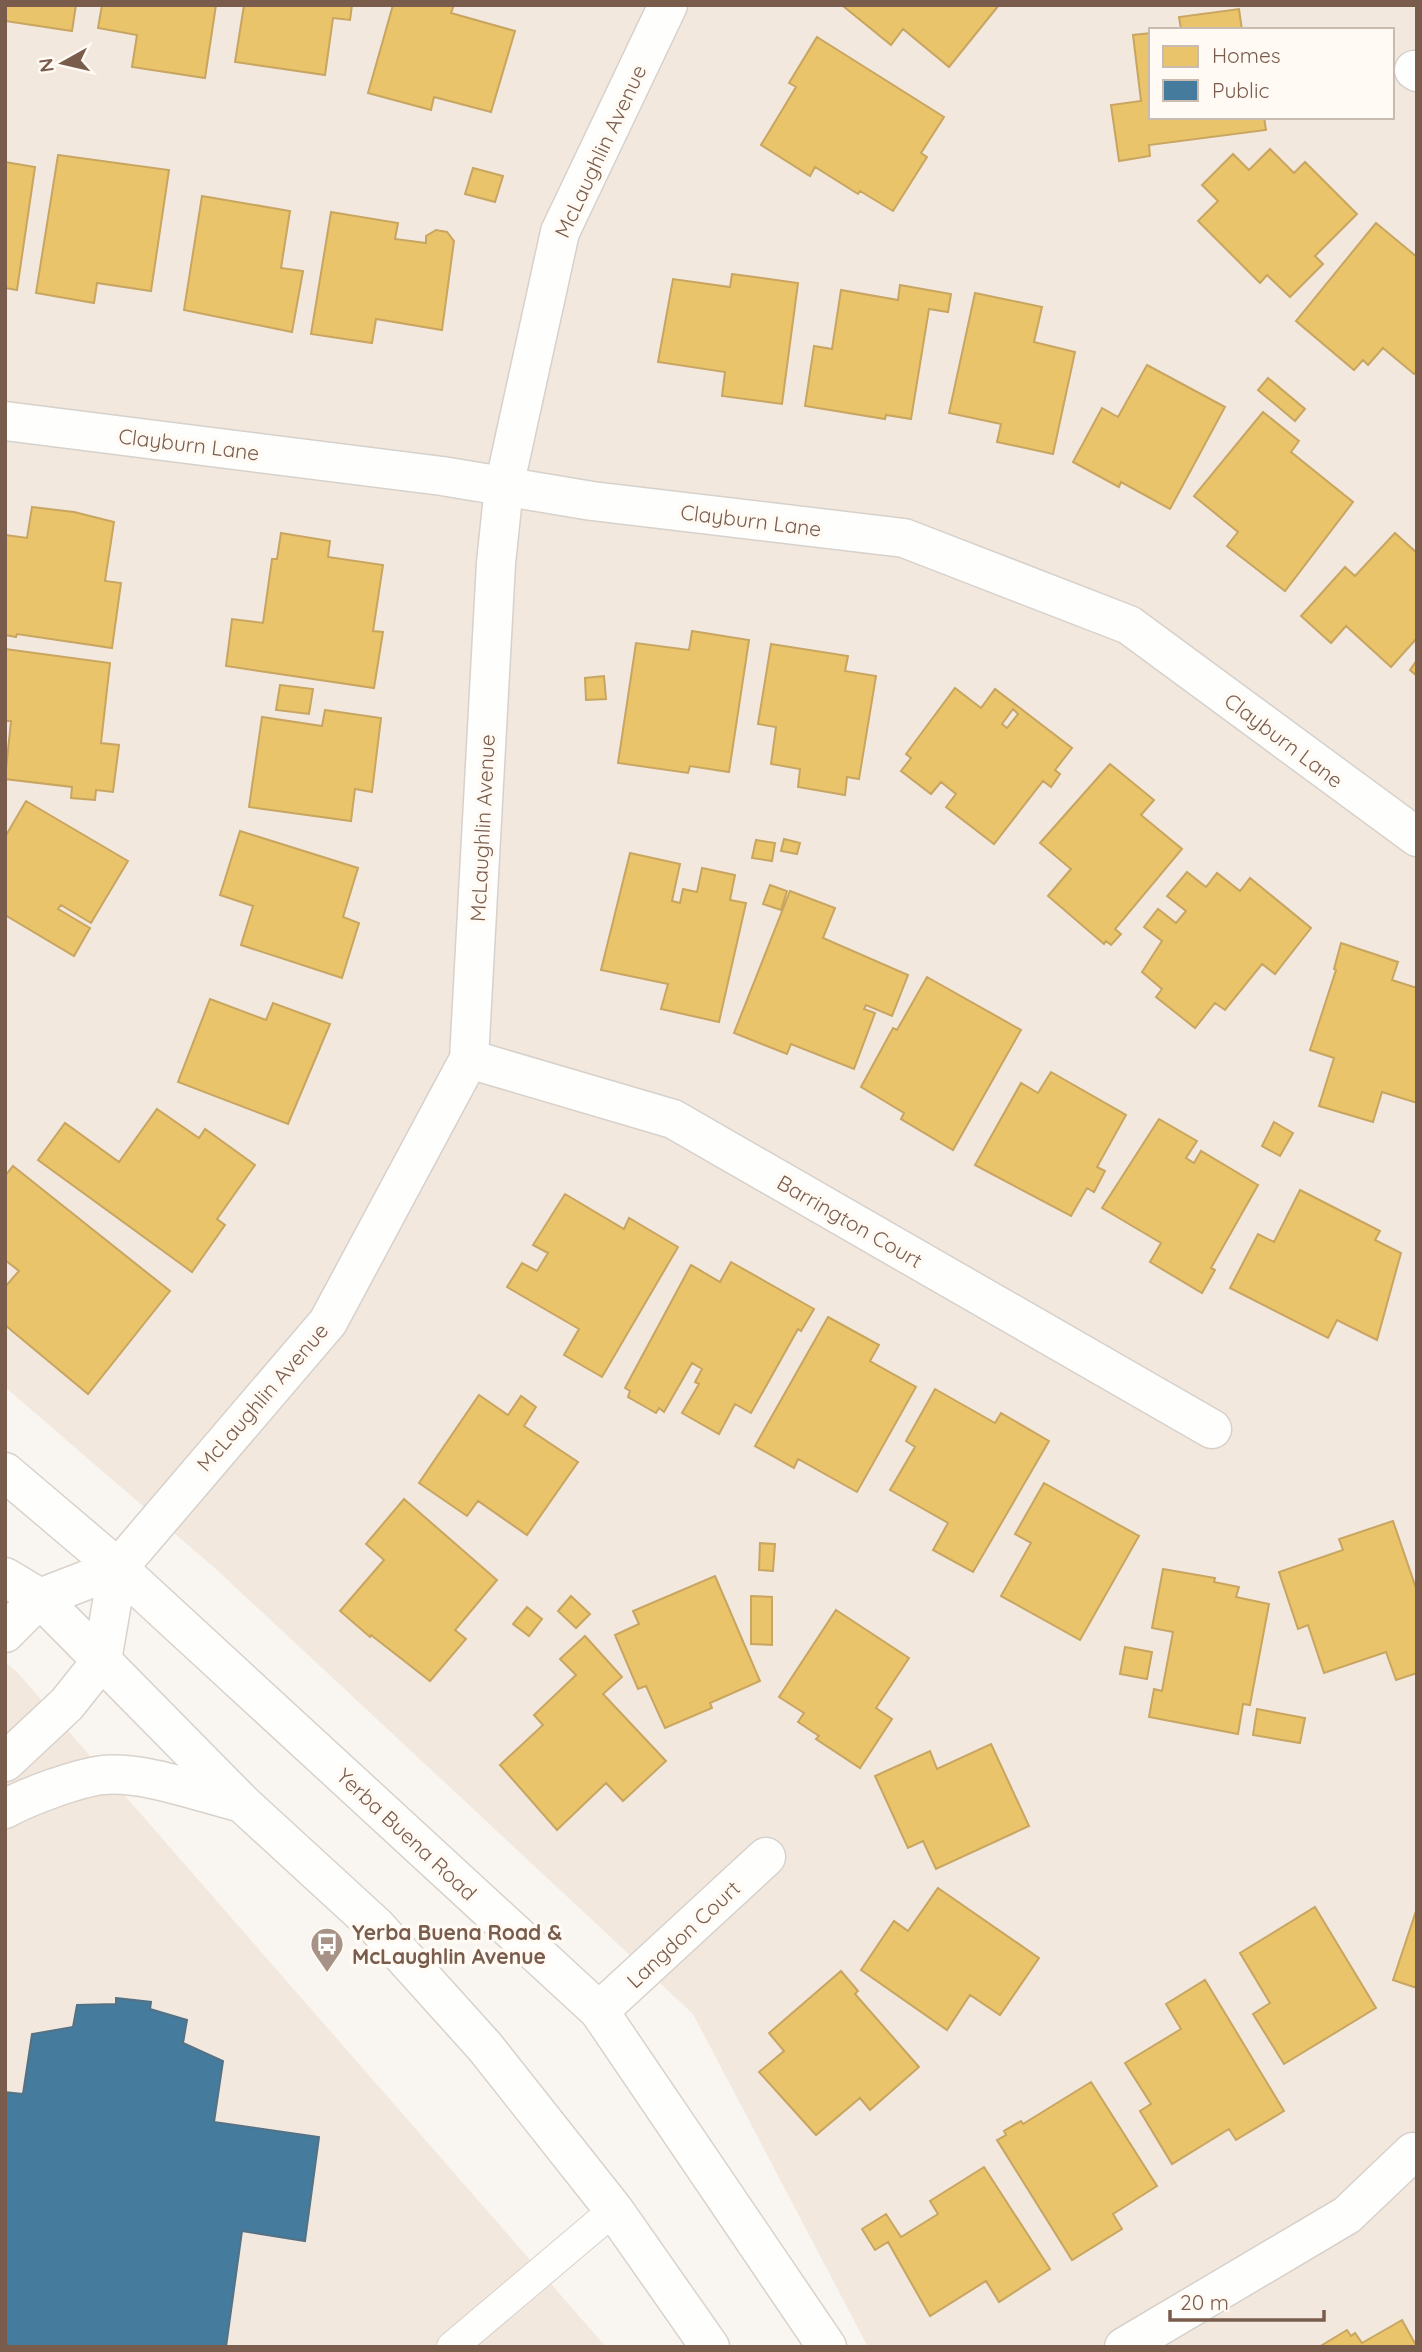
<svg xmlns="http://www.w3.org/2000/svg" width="1422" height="2352" font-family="Quicksand,sans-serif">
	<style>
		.residential { fill: #f2e8de; fill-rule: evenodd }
		.homes { fill: #e9c46a; stroke: #c8a561; stroke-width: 2; fill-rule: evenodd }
		.public { fill: #457b9d; stroke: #557285; stroke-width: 2 }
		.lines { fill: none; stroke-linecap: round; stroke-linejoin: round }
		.service-casing { stroke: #d7d1cb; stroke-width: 32 }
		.minor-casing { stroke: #d7d1cb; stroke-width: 41 }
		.secondary-casing { stroke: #d9d2cb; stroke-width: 41 }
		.service { stroke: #fefefd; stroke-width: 30 }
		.minor { stroke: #fefefd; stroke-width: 38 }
		.secondary { stroke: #fefefd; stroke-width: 38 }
		.labels { text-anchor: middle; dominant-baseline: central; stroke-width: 7; stroke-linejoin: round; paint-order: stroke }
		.street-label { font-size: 21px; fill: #7a5c4d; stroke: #fffaf3 }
		.poi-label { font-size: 21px; font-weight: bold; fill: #7a5c4d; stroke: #fffaf3; text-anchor: start }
	</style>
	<rect width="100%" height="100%" fill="#f9f5f0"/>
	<path class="residential" d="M5 5H1417V2347H868L693 2014 217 1570 5 1387ZM1151 30H1392V117H1151Z
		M5 1662 16 1671 606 2347H5Z"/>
	<path class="homes" d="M5 5H76L72 31 5 21Z
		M102 5H216L205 78 132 67 137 35 98 28Z
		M244 5H352L350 20 333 18 325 75 235 62Z
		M393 5H454L451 13 515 31 491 112 434 97 431 110 368 93Z
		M999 5 949 67 903 29 891 45 843 6Z
		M1239 9 1242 30H1173L1181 29 1179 17Z
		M1151 33V117H1264L1266 130 1149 145 1150 156 1119 161 1111 105 1141 101 1133 35Z
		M817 37 944 117 921 153 927 157 893 211 860 191 858 194 815 167 810 176 761 145 796 87 789 83Z
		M1270 149 1294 173 1305 162 1357 214 1315 256 1323 264 1290 297 1267 275 1260 283 1198 221 1218 201 1202 185 1233 154 1249 170Z
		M58 155 169 170 151 291 97 283 94 303 36 293Z
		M5 162 35 167 17 290 5 288Z
		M473 168 503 176 495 202 465 194Z
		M202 196 290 211 281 268 303 271 292 332 184 310Z
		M331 212 398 223 395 239 426 243V236L436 230 447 232 454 241 442 330 376 319 372 343 311 334Z
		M1376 223 1417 257V371L1414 374 1383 348 1368 365 1363 360 1354 370 1296 321Z
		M732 274 798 283 782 404 722 396 725 372 658 362 673 279 730 287Z
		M900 285 951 294 948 312 929 309 911 419 886 415 885 419 805 406 814 346 832 349 841 290 898 300Z
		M975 293 1042 307 1034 342 1075 352 1053 454 997 442 1001 424 949 413Z
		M1147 365 1225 407 1170 509 1121 482 1119 487 1073 462 1102 408 1118 417Z
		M1268 378 1305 409 1295 421 1258 390Z
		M1263 412 1299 441 1291 452 1353 502 1285 591 1227 546 1238 532 1194 496Z
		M32 507 74 512 114 522 105 581 121 583 112 648 17 634 16 637 5 635V535L27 538Z
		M281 533 330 541 328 557 383 565 373 631 383 632 374 688 226 666 232 619 263 623 272 559H277Z
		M1395 533 1417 553V638L1391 667 1346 626 1331 643 1301 616 1345 567 1355 576Z
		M692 631 749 640 729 772 690 766 688 773 618 763 636 643 689 650Z
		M771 644 848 656 845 671 876 676 859 779 847 777 845 795 798 787 800 769 771 764 776 727 758 724Z
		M5 649 110 663 101 743 119 745 113 792 96 790 95 800 71 798 72 787 5 779 11 721H5Z
		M1417 660V676L1410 670Z
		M604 676 606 699 586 700 585 678Z
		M280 685 313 689 309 714 276 710Z
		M955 688 981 708 995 689 1072 748 1055 770 1060 774 1051 787 1043 781 994 844 946 807 956 794 941 782 931 794 901 771 911 758 906 754ZM1013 709 1018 714 1007 728 1002 724Z
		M325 710 381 718 372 792 355 789 351 821 249 807 262 717 322 726Z
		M1110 764 1154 800 1141 815 1182 849 1115 929 1121 934 1111 945 1106 941 1104 944 1048 896 1071 869 1040 843Z
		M26 801 128 861 91 923 61 905 58 909 90 928 74 956 5 915V837Z
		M240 831 358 868 343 917 359 923 342 978 241 945 253 906 220 895Z
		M784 839 800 843 797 854 781 851Z
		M756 840 775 843 772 861 752 858Z
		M630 853 680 864 672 901 680 903 683 889 697 892 702 868 735 875 730 900 746 903 719 1022 661 1009 668 984 601 970Z
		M1187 872 1206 887 1217 873 1240 891 1250 878 1311 928 1275 974 1262 964 1225 1010 1215 1003 1195 1028 1156 997 1162 989 1142 972 1162 941 1144 927 1158 909 1176 923 1186 911 1167 896Z
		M770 885 787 891 781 910 763 904Z
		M790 891 835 908 823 938 908 975 892 1016 866 1005 864 1009 875 1013 854 1069 791 1044 787 1054 734 1033Z
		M1341 943 1398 962 1392 980 1417 988V1103L1382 1092 1373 1122 1319 1106 1334 1058 1310 1050 1336 970 1334 969Z
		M927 977 1021 1030 953 1150 901 1119 904 1113 861 1087 893 1028 897 1030Z
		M210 999 266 1020 273 1003 330 1024 288 1124 178 1082Z
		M1051 1072 1126 1115 1097 1167 1105 1171 1094 1192 1087 1188 1071 1216 975 1165 1021 1083 1038 1093Z
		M157 1109 199 1138 205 1129 255 1165 217 1219 225 1225 192 1272 38 1160 65 1123 119 1162Z
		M1159 1119 1197 1141 1186 1158 1194 1163 1201 1151 1258 1185 1211 1268 1215 1270 1202 1293 1150 1262 1161 1243 1102 1208Z
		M1274 1122 1293 1133 1280 1156 1262 1146Z
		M13 1166 170 1291 88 1394 5 1325V1287L19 1271 5 1260V1176Z
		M1300 1190 1380 1231 1375 1240 1401 1253 1377 1340 1337 1320 1328 1338 1230 1288 1258 1234 1274 1242Z
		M565 1194 624 1229 629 1218 678 1247 602 1377 564 1355 579 1329 507 1287 522 1263 537 1271 548 1253 533 1245Z
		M731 1262 814 1309 801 1331 798 1329 751 1413 735 1404 719 1434 682 1413 699 1384 695 1382 702 1369 692 1363 664 1412 659 1408 656 1413 628 1397 630 1391 625 1388 691 1265 720 1282Z
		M828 1317 879 1345 870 1361 916 1387 857 1492 798 1459 794 1468 755 1446Z
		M935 1389 995 1423 1001 1413 1049 1441 973 1572 933 1550 948 1523 890 1490 915 1447 906 1441Z
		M479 1395 508 1415 521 1396 536 1407 524 1426 578 1462 527 1535 478 1501 467 1516 419 1483Z
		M1044 1483 1139 1536 1080 1640 1001 1596 1031 1543 1015 1534Z
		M404 1499 497 1580 455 1630 466 1639 430 1681 371 1635 370 1637 340 1611 384 1560 366 1544Z
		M1393 1521 1417 1591V1673L1396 1680 1386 1652 1324 1673 1308 1625 1298 1629 1279 1572 1343 1550 1339 1539Z
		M760 1543 775 1544 773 1571 759 1570Z
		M1163 1569 1215 1578 1214 1582 1239 1587 1236 1597 1269 1604 1250 1705 1243 1704 1238 1734 1149 1717 1154 1689 1162 1691 1173 1632 1152 1628Z
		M715 1576 760 1681 710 1703 712 1708 665 1728 646 1686 638 1689 615 1635 639 1624 633 1611Z
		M571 1596 590 1614 576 1628 558 1611Z
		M751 1596 772 1597V1645L751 1644Z
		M527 1607 542 1619 529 1636 513 1624Z
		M836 1610 909 1658 876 1708 892 1719 860 1768 816 1739 819 1736 798 1722 804 1713 779 1697Z
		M585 1636 622 1677 603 1694 666 1761 623 1801 606 1783 557 1830 500 1765 543 1725 534 1715 576 1675 560 1659Z
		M1125 1647 1152 1652 1147 1679 1120 1674Z
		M1257 1709 1305 1718 1300 1743 1253 1735Z
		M991 1744 1029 1826 936 1869 923 1841 908 1848 875 1776 930 1751 937 1769Z
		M938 1888 1039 1958 1000 2015 970 1995 947 2030 861 1970 894 1921 908 1931Z
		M1315 1907 1376 2008 1284 2064 1253 2014 1270 2003 1240 1953Z
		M1417 1908V1988L1393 1980Z
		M841 1971 858 1991 855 1994 919 2067 870 2110 860 2098 816 2135 759 2072 784 2051 769 2033Z
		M1205 1980 1284 2111 1236 2140 1229 2129 1172 2164 1140 2111 1151 2104 1125 2063 1181 2029 1166 2004Z
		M1091 2082 1157 2186 1113 2214 1122 2229 1072 2260 997 2140 1006 2135 1004 2131 1021 2121 1023 2124Z
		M984 2167 1050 2269 999 2302 986 2281 930 2316 888 2242 875 2250 862 2229 886 2214 901 2237 938 2214 930 2201Z
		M1402 2320 1417 2347H1319L1347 2330 1351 2336 1355 2333 1362 2343Z"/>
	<path class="public" d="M116 1998 151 2002 150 2009 187 2020 183 2043 223 2061 214 2122 319 2137 305 2241 242 2231 226 2347H5V2092L23 2094 32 2034 73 2027 77 2005 116 2004Z"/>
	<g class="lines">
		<defs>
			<path id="service" d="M452 2347 614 2210"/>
			<path id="minor" d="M1414 70 1417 72
				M5 421 442 476 592 501 904 538 1129 625 1417 837
				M469 1059 673 1119 1212 1429
				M118 1568 328 1322 469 1059 496 563 504 487 560 232 668 5
				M599 2011 766 1857
				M1124 2347 1347 2215 1413 2152"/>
			<path id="secondary" d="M5 1472 118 1568 599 2011 827 2347
				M5 1577 40 1598 242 1803 376 1926 485 2047 614 2210 710 2347
				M5 1633 40 1598 118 1568
				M5 1762 67 1704 102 1660 118 1568
				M5 1809C28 1796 78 1778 103 1775 144 1771 202 1793 242 1803"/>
		</defs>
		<use href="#service" class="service-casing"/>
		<use href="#minor" class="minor-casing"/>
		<use href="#secondary" class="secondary-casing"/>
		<use href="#service" class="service"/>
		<use href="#minor" class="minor"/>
		<use href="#secondary" class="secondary"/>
	</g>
	<defs>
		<symbol id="bus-pin" viewBox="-11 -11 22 30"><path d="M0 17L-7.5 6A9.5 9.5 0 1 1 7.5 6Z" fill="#a69286" stroke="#fffaf3"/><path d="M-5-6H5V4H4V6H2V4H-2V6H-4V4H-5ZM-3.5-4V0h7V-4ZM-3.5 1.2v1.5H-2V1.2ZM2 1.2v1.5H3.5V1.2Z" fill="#fff"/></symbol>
	</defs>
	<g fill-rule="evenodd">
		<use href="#bus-pin" x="308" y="1925" width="38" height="52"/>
	</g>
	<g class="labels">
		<g class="street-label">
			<text transform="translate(600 151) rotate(-65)">McLaughlin Avenue</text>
			<text transform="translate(189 444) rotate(7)">Clayburn Lane</text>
			<text transform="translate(751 520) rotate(7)">Clayburn Lane</text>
			<text transform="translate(1284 740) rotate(37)">Clayburn Lane</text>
			<text transform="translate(482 828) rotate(-87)">McLaughlin Avenue</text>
			<text transform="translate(850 1221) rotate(30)">Barrington Court</text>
			<text transform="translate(262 1397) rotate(-49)">McLaughlin Avenue</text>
			<text transform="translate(407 1834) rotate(43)">Yerba Buena Road</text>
			<text transform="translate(683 1934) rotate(-43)">Langdon Court</text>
		</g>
		<g class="poi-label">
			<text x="352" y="1932">Yerba Buena Road &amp;<tspan x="352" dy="24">McLaughlin Avenue</tspan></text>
		</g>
	</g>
	<rect width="1422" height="2352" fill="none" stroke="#7a5c4d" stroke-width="14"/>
	<rect x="1149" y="28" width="245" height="91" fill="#fffaf3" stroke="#cabbb1" stroke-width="2"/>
	<rect x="1163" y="46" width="35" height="21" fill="#e9c46a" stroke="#cabbb1" stroke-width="2"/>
	<text x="1212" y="63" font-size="21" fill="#7a5c4d">Homes</text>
	<rect x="1163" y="80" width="35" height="21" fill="#457b9d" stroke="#cabbb1" stroke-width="2"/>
	<text x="1212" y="98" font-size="21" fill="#7a5c4d">Public</text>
	<g transform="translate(63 63) rotate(262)" stroke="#fffaf3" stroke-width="5" paint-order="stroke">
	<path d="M0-5L12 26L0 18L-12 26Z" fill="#7a5c4d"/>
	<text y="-10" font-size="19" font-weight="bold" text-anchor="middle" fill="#7a5c4d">N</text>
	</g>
	<path d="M1170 2310v10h154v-10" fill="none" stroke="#7a5c4d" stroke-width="3.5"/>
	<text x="1180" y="2310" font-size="21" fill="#7a5c4d" stroke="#fffaf3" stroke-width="5" paint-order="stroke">20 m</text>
</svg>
